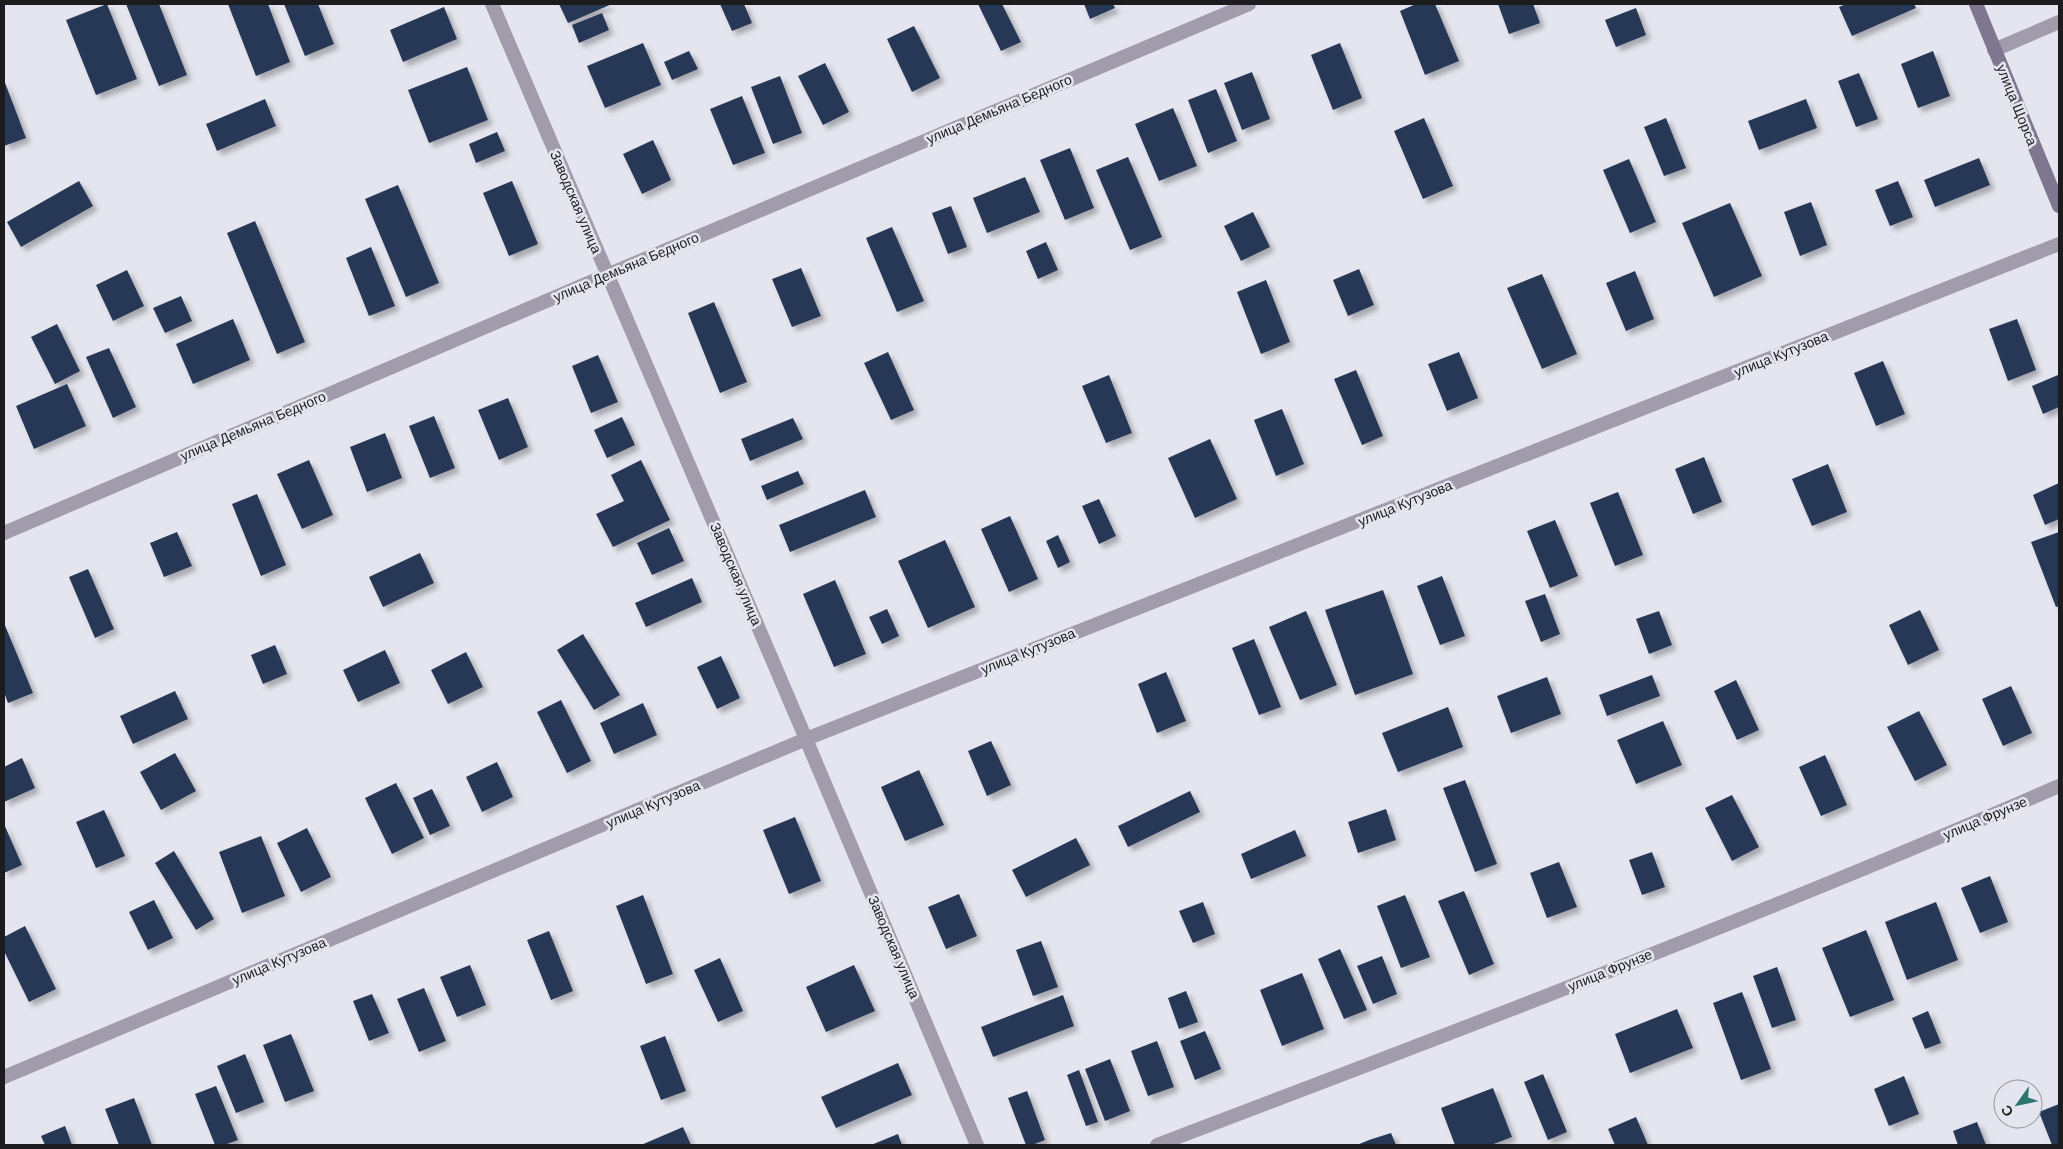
<svg xmlns="http://www.w3.org/2000/svg" width="2063" height="1149" font-family="Helvetica,sans-serif">
	<style>
		.building { fill: #283755; filter: url(#shadow) }
		.lines { fill: none; stroke-linecap: round; stroke-linejoin: round }
		.service { stroke: #a19bac; stroke-width: 14 }
		.minor { stroke: #a19bac; stroke-width: 14 }
		.secondary { stroke: #7f7790; stroke-width: 14 }
		.labels { text-anchor: middle; dominant-baseline: central; stroke-width: 5; stroke-linejoin: round; paint-order: stroke }
		.street-label { font-size: 14px; fill: #1c1c1f; stroke: #e5e5ef }
	</style>
	<defs>
		<filter id="shadow"><feDropShadow dx="4.5" dy="4.5" stdDeviation="2.5" flood-color="#0004"/></filter>
	</defs>
	<rect width="100%" height="100%" fill="#e5e5ef"/>
	<path class="building" d="M107 4 137 79 96 95 66 20Z
		M126 4H159L187 75 159 86Z
		M228 4H268L290 62 256 76Z
		M284 4H318L334 44 305 56Z
		M559 4H612L568 23Z
		M720 4H744L752 23 732 31Z
		M978 4H1002L1021 42 1001 51Z
		M1084 4H1113L1115 8 1090 19Z
		M1416 4H1435L1459 61 1425 75 1400 11Z
		M1498 4H1533L1540 23 1509 34Z
		M1846 4H1914L1916 8 1852 36 1839 7Z
		M444 7 457 39 403 62 390 30Z
		M1636 8 1646 35 1616 47 1605 20Z
		M602 13 609 30 579 43 572 25Z
		M914 26 940 78 912 92 887 39Z
		M643 43 661 85 605 108 587 66Z
		M1340 43 1362 98 1333 110 1311 55Z
		M689 51 698 69 672 80 664 62Z
		M1933 51 1950 96 1918 108 1901 64Z
		M825 63 849 112 823 125 798 76Z
		M467 67 488 120 429 143 408 90Z
		M1252 72 1270 119 1242 130 1224 83Z
		M1859 73 1878 119 1856 127 1838 81Z
		M780 76 802 133 773 144 751 87Z
		M4 80 26 138 4 146Z
		M1216 89 1237 141 1208 153 1188 100Z
		M742 96 765 153 733 165 710 109Z
		M265 99 276 126 217 151 206 124Z
		M1806 99 1817 128 1759 150 1748 121Z
		M1173 108 1197 166 1159 181 1135 124Z
		M1424 118 1453 186 1423 199 1394 131Z
		M1666 118 1686 168 1664 176 1644 127Z
		M497 132 505 151 476 163 469 144Z
		M653 140 671 180 642 194 623 154Z
		M1070 148 1094 208 1065 220 1040 160Z
		M1128 157 1162 237 1130 250 1096 170Z
		M1979 158 1990 185 1935 207 1924 180Z
		M1629 159 1656 222 1630 233 1603 170Z
		M1025 177 1040 212 987 233 973 198Z
		M79 181 93 206 21 247 7 222Z
		M512 181 538 244 509 256 483 193Z
		M1898 181 1913 217 1890 226 1875 190Z
		M398 185 439 283 406 297 365 199Z
		M1811 202 1827 245 1800 256 1784 212Z
		M1730 203 1762 276 1714 297 1682 223Z
		M951 206 967 247 948 254 932 213Z
		M1253 212 1270 247 1241 261 1224 226Z
		M255 221 305 342 277 354 227 233Z
		M892 227 924 301 897 312 866 238Z
		M1046 242 1058 270 1038 279 1026 251Z
		M371 247 395 306 369 316 346 258Z
		M801 268 821 316 792 327 772 279Z
		M1359 269 1374 305 1348 316 1333 280Z
		M127 270 144 306 113 321 96 285Z
		M1635 271 1654 319 1626 331 1606 283Z
		M1542 274 1577 354 1542 369 1507 288Z
		M1266 280 1290 342 1261 354 1237 292Z
		M181 296 192 321 165 333 153 308Z
		M714 302 747 382 720 393 688 313Z
		M233 319 250 360 193 384 176 344Z
		M2017 319 2036 370 2008 381 1989 329Z
		M57 324 80 371 55 384 31 337Z
		M109 348 136 407 113 418 86 357Z
		M888 352 914 410 891 420 864 363Z
		M1459 352 1478 398 1447 411 1428 364Z
		M598 355 618 402 591 413 572 366Z
		M1883 361 1905 414 1876 426 1854 373Z
		M1356 370 1383 436 1362 445 1334 379Z
		M1109 375 1132 433 1106 443 1082 386Z
		M2058 375 2059 407 2043 414 2032 386Z
		M67 384 86 426 34 449 16 406Z
		M508 398 528 447 499 460 478 410Z
		M1282 409 1304 464 1276 476 1254 420Z
		M434 416 455 468 430 478 409 426Z
		M622 417 635 445 607 458 594 430Z
		M793 418 803 439 750 461 741 439Z
		M385 433 402 478 367 492 350 447Z
		M1210 439 1237 499 1195 518 1168 458Z
		M1704 457 1722 502 1693 514 1675 469Z
		M309 460 333 515 302 529 277 474Z
		M641 460 670 520 613 547 596 514 624 501 611 475Z
		M1828 464 1847 512 1812 526 1792 479Z
		M798 471 804 484 767 500 761 486Z
		M2059 483V519L2045 525 2033 495Z
		M865 490 876 517 790 552 779 525Z
		M1618 492 1643 555 1615 566 1590 503Z
		M257 494 286 565 261 576 232 504Z
		M1099 499 1116 536 1099 544 1082 506Z
		M1010 516 1038 579 1009 592 981 529Z
		M1555 520 1578 576 1550 588 1527 531Z
		M669 528 684 561 652 575 637 543Z
		M177 532 192 566 164 577 150 543Z
		M2059 532V606L2056 607 2031 542Z
		M1058 535 1070 562 1058 568 1046 541Z
		M945 540 975 607 928 628 898 561Z
		M420 553 434 583 383 607 369 577Z
		M88 569 114 629 95 638 69 577Z
		M1442 576 1465 636 1440 645 1417 586Z
		M692 578 702 602 646 627 635 603Z
		M835 580 866 654 834 667 803 594Z
		M1383 590 1413 674 1355 695 1325 610Z
		M1545 594 1560 634 1541 642 1525 601Z
		M887 609 899 636 882 644 869 617Z
		M1920 610 1939 650 1908 665 1889 625Z
		M1306 611 1337 685 1300 700 1269 627Z
		M1659 611 1672 645 1649 654 1636 619Z
		M4 623 33 693 8 703 4 692Z
		M583 634 620 695 594 710 557 650Z
		M1254 639 1281 707 1259 715 1232 648Z
		M275 645 287 674 263 684 251 655Z
		M385 650 400 683 358 702 343 670Z
		M466 652 483 687 448 704 431 670Z
		M721 656 740 698 717 709 697 667Z
		M1166 672 1186 721 1157 733 1138 684Z
		M1652 675 1660 696 1607 716 1599 695Z
		M1547 677 1561 714 1511 733 1497 696Z
		M1736 680 1759 730 1737 740 1714 691Z
		M2011 686 2032 733 2003 746 1982 699Z
		M175 691 188 719 133 744 120 716Z
		M561 700 591 761 567 773 537 712Z
		M643 703 657 735 614 754 600 723Z
		M1448 707 1463 747 1398 772 1382 733Z
		M1919 711 1947 765 1915 781 1887 727Z
		M1663 721 1682 765 1636 784 1617 740Z
		M991 741 1011 785 987 796 968 751Z
		M175 753 196 791 161 810 140 772Z
		M1825 755 1847 805 1821 816 1799 767Z
		M22 758 35 788 4 802V767Z
		M497 762 513 797 482 812 466 777Z
		M919 770 944 825 905 841 881 787Z
		M1465 780 1497 864 1475 872 1443 788Z
		M396 783 424 838 392 854 365 798Z
		M432 789 450 826 430 835 413 798Z
		M1190 791 1200 812 1128 847 1118 826Z
		M1732 795 1759 847 1732 861 1705 808Z
		M1386 809 1396 840 1358 853 1348 822Z
		M104 810 125 856 96 868 76 822Z
		M795 817 821 881 789 894 763 830Z
		M4 824 22 865 4 873Z
		M307 828 331 877 301 892 277 843Z
		M1295 830 1306 856 1251 879 1241 854Z
		M261 836 285 896 242 913 219 852Z
		M1076 838 1090 865 1026 897 1012 870Z
		M174 851 214 919 196 930 155 863Z
		M1652 852 1665 887 1642 895 1629 860Z
		M1559 862 1577 907 1547 918 1530 873Z
		M1990 876 2008 922 1980 933 1961 888Z
		M1464 891 1494 964 1469 975 1438 901Z
		M959 894 977 936 946 949 928 907Z
		M643 895 673 974 646 984 616 906Z
		M1405 895 1430 957 1401 968 1377 906Z
		M154 900 173 938 148 950 129 912Z
		M1203 902 1215 934 1193 943 1179 911Z
		M1936 902 1958 960 1907 980 1885 922Z
		M25 926 56 989 29 1002 4 951V937Z
		M1866 930 1894 1000 1850 1017 1822 948Z
		M549 931 573 991 551 1000 527 940Z
		M1041 941 1058 987 1033 996 1016 950Z
		M1340 949 1367 1010 1344 1019 1318 959Z
		M1382 956 1397 994 1373 1004 1357 966Z
		M720 958 743 1011 718 1022 694 970Z
		M470 965 486 1005 457 1017 440 977Z
		M854 965 875 1011 826 1032 806 987Z
		M1777 967 1796 1020 1772 1028 1753 976Z
		M1302 973 1324 1029 1282 1046 1260 990Z
		M424 988 446 1041 419 1052 397 999Z
		M1186 991 1198 1022 1179 1029 1168 998Z
		M1742 992 1771 1069 1741 1080 1713 1003Z
		M372 994 389 1033 369 1041 353 1001Z
		M1063 995 1074 1026 993 1057 981 1027Z
		M1677 1009 1693 1048 1630 1073 1615 1034Z
		M1928 1011 1941 1043 1925 1049 1912 1018Z
		M1205 1031 1221 1069 1195 1080 1180 1041Z
		M291 1034 314 1091 285 1102 263 1045Z
		M665 1036 686 1091 661 1100 640 1046Z
		M1157 1041 1174 1087 1148 1096 1131 1051Z
		M245 1054 264 1102 236 1113 217 1066Z
		M1110 1059 1130 1111 1105 1121 1085 1069Z
		M898 1063 912 1095 836 1128 821 1097Z
		M1079 1070 1098 1122 1086 1126 1067 1075Z
		M1543 1074 1567 1132 1548 1140 1524 1082Z
		M1904 1076 1919 1114 1889 1126 1874 1089Z
		M216 1086 238 1140 224 1145H215L195 1094Z
		M1493 1088 1512 1137 1491 1145H1455L1441 1108Z
		M1027 1091 1045 1140 1032 1145H1026L1008 1098Z
		M134 1098 152 1145H119L105 1109Z
		M2059 1104V1145H2052L2039 1112Z
		M1636 1117 1648 1145H1615L1608 1129Z
		M1977 1122 1986 1145H1958L1953 1131Z
		M65 1126 72 1145H45L41 1136Z
		M683 1127 691 1145H641Z
		M1391 1133 1396 1145H1357L1369 1140Z
		M898 1134 902 1145H871Z"/>
	<g class="lines">
		<path class="service" d="M1994 50 2059 22"/>
		<path class="minor" d="M492 4 806 739 977 1145
			M4 533 607 275 1249 4
			M4 1077 806 739 2059 244
			M1157 1145C1460 1030 1762 915 2059 786"/>
		<path class="secondary" d="M1976 4 2059 206"/>
	</g>
	<g class="labels">
		<g class="street-label">
			<text transform="translate(2017 105) rotate(68)">улица Щорса</text>
			<text transform="translate(999 109) rotate(-23)">улица Демьяна Бедного</text>
			<text transform="translate(576 202) rotate(67)">Заводская улица</text>
			<text transform="translate(626 267) rotate(-23)">улица Демьяна Бедного</text>
			<text transform="translate(1781 354) rotate(-22)">улица Кутузова</text>
			<text transform="translate(253 426) rotate(-23)">улица Демьяна Бедного</text>
			<text transform="translate(1405 503) rotate(-22)">улица Кутузова</text>
			<text transform="translate(736 574) rotate(67)">Заводская улица</text>
			<text transform="translate(1028 651) rotate(-22)">улица Кутузова</text>
			<text transform="translate(653 804) rotate(-23)">улица Кутузова</text>
			<text transform="translate(1985 818) rotate(-23)">улица Фрунзе</text>
			<text transform="translate(894 947) rotate(67)">Заводская улица</text>
			<text transform="translate(279 961) rotate(-23)">улица Кутузова</text>
			<text transform="translate(1610 970) rotate(-22)">улица Фрунзе</text>
		</g>
	</g>
	<rect width="2063" height="1149" fill="none" stroke="#1c1c1f" stroke-width="10"/>
	<g transform="translate(2018 1104) rotate(237)"><circle r="24" fill="#e5e5ef" stroke="#95959c"/>
	<path d="M0-4L9 19L0 12L-9 19Z" fill="#2d7670"/>
	<text y="-8" font-size="14" font-weight="bold" text-anchor="middle" fill="#1c1c1f">С</text>
	</g>
</svg>
